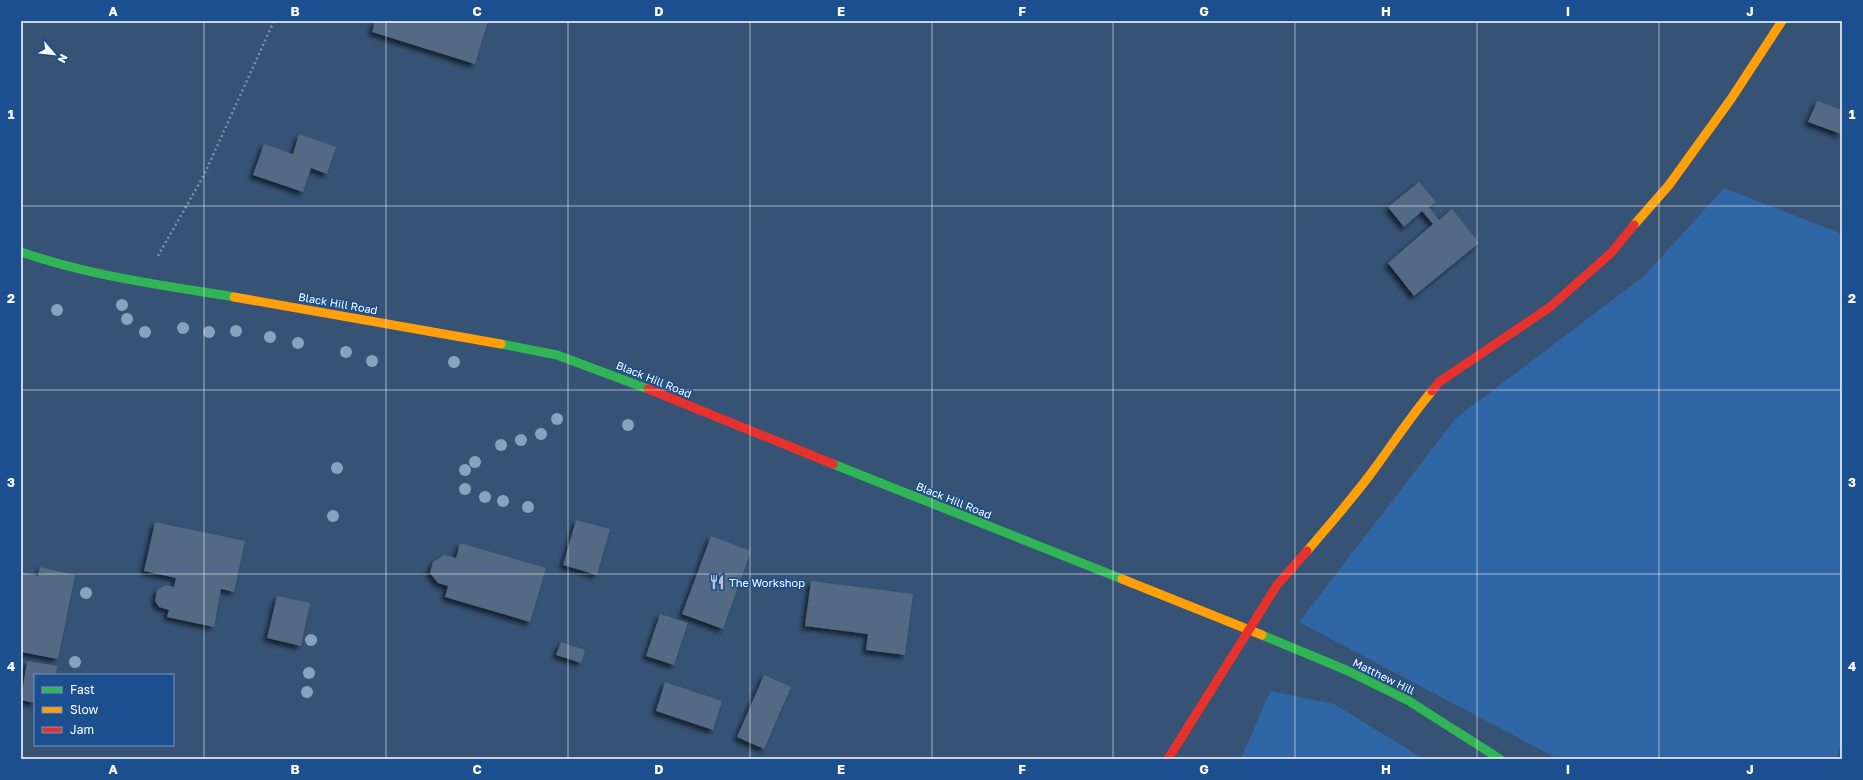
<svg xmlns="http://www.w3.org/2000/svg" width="1863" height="780" font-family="'Golos Text',sans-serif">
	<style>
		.green { fill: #2f66a5 }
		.building { fill: #526984; filter: url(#shadow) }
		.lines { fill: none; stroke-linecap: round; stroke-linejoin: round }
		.path { stroke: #7d92a8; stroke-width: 2.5; stroke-dasharray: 2 3; stroke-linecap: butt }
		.fast { stroke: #30b455; stroke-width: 9 }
		.slow { stroke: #ff9f0a; stroke-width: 9 }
		.jam { stroke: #e5322d; stroke-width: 9 }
		.tree { fill: #8aa2be }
		.grid { fill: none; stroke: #fff; stroke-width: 1; stroke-opacity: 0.55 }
		.labels { text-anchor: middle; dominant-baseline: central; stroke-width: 3; stroke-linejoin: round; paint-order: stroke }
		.street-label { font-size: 11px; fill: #fff; stroke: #1b4f8f }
		.poi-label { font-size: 11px; fill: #fff; stroke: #1b4f8f; text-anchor: start }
		.neatline { fill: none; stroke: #fff; stroke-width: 1.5 }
		.grid-label { font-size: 13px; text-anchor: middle; font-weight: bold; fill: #fff }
	</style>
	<defs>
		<filter id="shadow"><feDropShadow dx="-3.5" dy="3.5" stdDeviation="2" flood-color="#0009"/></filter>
	</defs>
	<rect width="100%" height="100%" fill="#365274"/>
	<path class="green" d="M1724 188 1842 234V742L1836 759H1558L1299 622 1456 418 1644 276Z
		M1270 691 1334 704 1424 759H1241Z"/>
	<path class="building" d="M375 21H488L475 64 372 32Z
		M1817 101 1842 110 1841 134 1808 122Z
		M299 134 336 147 327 174 311 168 303 192 253 175 264 144 293 154Z
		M1419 182 1436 202 1429 207 1439 220 1452 209 1479 243 1414 296 1388 263 1433 224 1422 211 1404 227 1388 207Z
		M576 520 610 529 597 575 563 565Z
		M155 522 245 541 234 592 221 589 214 627 167 617 169 610 159 607 155 601 157 590 166 585 174 587 176 578 144 571Z
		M711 536 751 551 723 629 682 614Z
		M460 543 546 568 530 622 445 597 448 586 438 583 430 573 433 562 444 555 456 558Z
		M40 567 75 575 58 659 21 652V572L38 576Z
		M811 581 913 594 905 655 866 650 868 634 805 626Z
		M277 596 310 603 301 646 267 638Z
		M660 614 688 623 674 665 646 656Z
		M561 642 585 650 581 663 556 655Z
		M27 661 57 666 56 675H35V703L21 700Z
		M764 675 791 687 764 749 737 737Z
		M665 682 722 701 713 730 656 711Z"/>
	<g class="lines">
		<path class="path" d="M158 256 204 175 274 21"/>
		<path class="fast" d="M21 252C90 276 162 285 234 297
			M501 344 557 355 648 389
			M833 464 1122 579
			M1262 635 1346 670 1409 701 1500 759"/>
		<path class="slow" d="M1634 225 1669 185 1731 99 1782 21
			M234 297 501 344
			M1307 551C1330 524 1354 497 1375 468 1394 442 1411 416 1432 391
			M1122 579 1262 635"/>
		<path class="jam" d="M648 389 833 464
			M1432 391 1439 382 1550 307 1611 253 1634 225
			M1168 759 1277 585 1307 551"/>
	</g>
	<g class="tree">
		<circle cx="122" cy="305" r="6"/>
		<circle cx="57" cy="310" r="6"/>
		<circle cx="127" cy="319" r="6"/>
		<circle cx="183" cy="328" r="6"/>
		<circle cx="236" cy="331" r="6"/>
		<circle cx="145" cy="332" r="6"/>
		<circle cx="209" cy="332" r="6"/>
		<circle cx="270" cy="337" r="6"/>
		<circle cx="298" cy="343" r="6"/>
		<circle cx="346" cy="352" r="6"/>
		<circle cx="372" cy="361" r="6"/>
		<circle cx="454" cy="362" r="6"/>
		<circle cx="557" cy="419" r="6"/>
		<circle cx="628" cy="425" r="6"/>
		<circle cx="541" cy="434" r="6"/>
		<circle cx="521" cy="440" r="6"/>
		<circle cx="501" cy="445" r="6"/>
		<circle cx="475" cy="462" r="6"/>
		<circle cx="337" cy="468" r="6"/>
		<circle cx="465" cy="470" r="6"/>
		<circle cx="465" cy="489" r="6"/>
		<circle cx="485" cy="497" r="6"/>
		<circle cx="503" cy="501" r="6"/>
		<circle cx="528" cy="507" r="6"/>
		<circle cx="333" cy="516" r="6"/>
		<circle cx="86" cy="593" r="6"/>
		<circle cx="311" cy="640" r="6"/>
		<circle cx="75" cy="662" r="6"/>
		<circle cx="309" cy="673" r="6"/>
		<circle cx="307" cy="692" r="6"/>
	</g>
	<path class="grid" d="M204 21V759M386 21V759M568 21V759M750 21V759M932 21V759M1113 21V759M1295 21V759M1477 21V759M1659 21V759M21 206H1842M21 390H1842M21 574H1842"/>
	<defs>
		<symbol id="restaurant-bare" viewBox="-9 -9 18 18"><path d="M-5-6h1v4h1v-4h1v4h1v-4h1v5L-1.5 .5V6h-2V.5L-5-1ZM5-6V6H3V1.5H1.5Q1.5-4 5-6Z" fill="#b9c2ce" stroke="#1b4f8f" stroke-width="2.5" paint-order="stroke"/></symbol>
	</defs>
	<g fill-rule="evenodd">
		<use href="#restaurant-bare" x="706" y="571" width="22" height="22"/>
	</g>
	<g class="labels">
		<g class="street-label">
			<text transform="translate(338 303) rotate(10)">Black Hill Road</text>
			<text transform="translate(654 379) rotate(22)">Black Hill Road</text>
			<text transform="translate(954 500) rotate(22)">Black Hill Road</text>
			<text transform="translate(1384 676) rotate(26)">Matthew Hill</text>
		</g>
		<g class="poi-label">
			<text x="729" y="582">The Workshop</text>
		</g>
	</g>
	<rect width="1863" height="780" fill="none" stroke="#1b4f8f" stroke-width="44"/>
	<rect x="34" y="674" width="140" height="72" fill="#1b4f8f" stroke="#7695bc"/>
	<rect x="42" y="687" width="20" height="6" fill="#30b455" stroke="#7695bc"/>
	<text x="70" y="694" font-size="12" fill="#ffffff">Fast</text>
	<rect x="42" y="707" width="20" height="6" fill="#ff9f0a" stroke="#7695bc"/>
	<text x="70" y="714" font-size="12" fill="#ffffff">Slow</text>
	<rect x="42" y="727" width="20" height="6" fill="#e5322d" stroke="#7695bc"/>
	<text x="70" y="734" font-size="12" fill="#ffffff">Jam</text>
	<g transform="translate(54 54) rotate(118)" stroke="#1b4f8f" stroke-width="3" paint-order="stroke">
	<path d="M0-3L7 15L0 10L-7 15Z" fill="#ffffff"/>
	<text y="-6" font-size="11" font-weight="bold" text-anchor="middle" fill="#ffffff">N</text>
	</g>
	<rect x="22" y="22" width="1819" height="736" class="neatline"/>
	<g class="grid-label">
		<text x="113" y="16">A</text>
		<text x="295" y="16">B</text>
		<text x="477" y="16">C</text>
		<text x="659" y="16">D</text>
		<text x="841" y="16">E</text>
		<text x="1022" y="16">F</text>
		<text x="1204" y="16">G</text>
		<text x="1386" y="16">H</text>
		<text x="1568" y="16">I</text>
		<text x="1750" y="16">J</text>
		<text x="11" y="119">1</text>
		<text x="1852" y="119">1</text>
		<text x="11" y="303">2</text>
		<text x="1852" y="303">2</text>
		<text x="11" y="487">3</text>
		<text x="1852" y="487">3</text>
		<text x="11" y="671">4</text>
		<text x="1852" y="671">4</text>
		<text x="113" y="774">A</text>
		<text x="295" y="774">B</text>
		<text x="477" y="774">C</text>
		<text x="659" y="774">D</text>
		<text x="841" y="774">E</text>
		<text x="1022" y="774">F</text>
		<text x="1204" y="774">G</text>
		<text x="1386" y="774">H</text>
		<text x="1568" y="774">I</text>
		<text x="1750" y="774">J</text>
	</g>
</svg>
